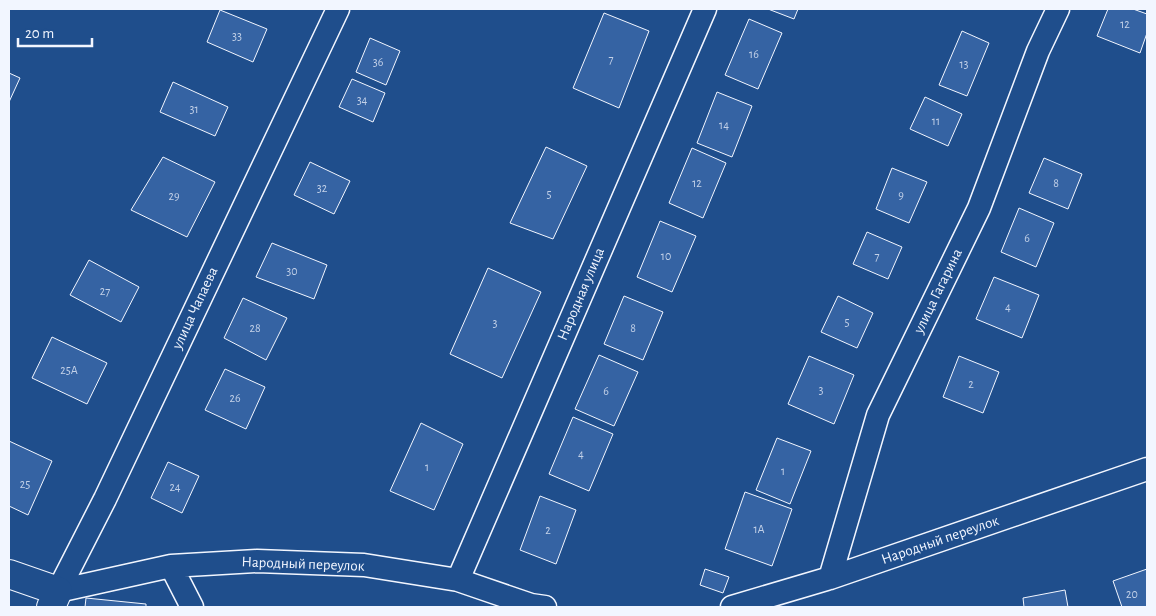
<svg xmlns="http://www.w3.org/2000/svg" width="1156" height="616" font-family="'Alegreya Sans',sans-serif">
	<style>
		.building { fill: #3563a3; stroke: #f2f6ff }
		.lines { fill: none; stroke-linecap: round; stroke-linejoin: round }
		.street-casing { stroke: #f2f6ff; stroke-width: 25 }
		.secondary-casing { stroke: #f2f6ff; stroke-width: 30 }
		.street { stroke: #1f4e8c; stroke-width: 22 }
		.secondary { stroke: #1f4e8c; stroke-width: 28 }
		.labels { text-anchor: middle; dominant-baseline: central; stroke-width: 4; stroke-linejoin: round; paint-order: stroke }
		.number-label { font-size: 12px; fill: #c3d1e8 }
		.street-label { font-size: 15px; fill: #f2f6ff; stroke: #1f4e8c }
	</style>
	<rect width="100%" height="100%" fill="#1f4e8c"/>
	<path class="building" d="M768 9H798L794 19Z
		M1108 9H1133L1147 14V33L1140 53 1097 36Z
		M220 10 267 29 253 62 207 42Z
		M604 13 649 31 619 108 573 88Z
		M749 19 782 33 758 89 725 75Z
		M962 31 989 43 967 96 939 85Z
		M370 38 400 51 386 85 356 72Z
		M9 73 20 78 9 102Z
		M352 79 385 93 373 122 339 107Z
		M173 82 228 107 215 136 160 112Z
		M717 92 752 106 732 157 697 143Z
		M925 97 962 114 948 146 910 129Z
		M546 147 587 166 553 239 510 223Z
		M692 148 726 163 703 218 669 203Z
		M163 157 215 182 187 237 131 210Z
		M1044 158 1082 174 1068 209 1029 193Z
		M310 162 350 181 334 214 294 195Z
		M892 168 927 182 909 223 876 209Z
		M1019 208 1054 223 1036 267 1001 252Z
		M660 221 696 236 672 292 637 277Z
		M867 232 902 247 888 279 853 264Z
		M272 243 327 265 314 299 256 277Z
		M89 260 139 287 121 322 70 295Z
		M488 268 541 292 502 378 450 354Z
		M994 277 1039 295 1022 338 976 319Z
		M624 296 663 312 643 360 604 344Z
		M838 296 873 313 857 348 821 332Z
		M243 298 287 318 266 360 224 338Z
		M52 337 107 363 87 404 32 378Z
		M599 355 638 372 614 426 575 409Z
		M809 356 854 375 834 424 788 404Z
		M959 356 999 372 983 413 943 397Z
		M225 369 265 387 246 429 205 410Z
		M573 417 613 434 589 491 549 474Z
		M421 423 463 444 434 510 390 491Z
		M777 438 811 451 790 504 756 490Z
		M9 441 52 461 28 515 9 506Z
		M168 462 199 476 182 513 151 498Z
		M745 492 792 509 772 566 725 549Z
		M540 496 576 510 556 564 520 550Z
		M705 569 729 577 723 593 700 585Z
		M1147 569V607H1122L1113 581Z
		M1065 590 1068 607H1024L1023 598Z
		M86 598 146 604V607H85Z"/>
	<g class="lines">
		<defs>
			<path id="street" d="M171 566 192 607
				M830 578 878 415 979 208 1038 51 1058 9
				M458 580 705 9
				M58 591 105 499 338 9
				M58 591 171 566 257 561 364 565 458 580 531 605 545 607
				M732 607 830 578 1147 469"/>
			<path id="secondary" d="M9 574 58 591 51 607"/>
		</defs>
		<use href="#street" class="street-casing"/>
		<use href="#secondary" class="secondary-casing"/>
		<use href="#street" class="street"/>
		<use href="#secondary" class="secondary"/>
	</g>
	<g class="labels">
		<g class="number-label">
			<text x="1125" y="24">12</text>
			<text x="237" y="36">33</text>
			<text x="754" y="54">16</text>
			<text x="611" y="59">7</text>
			<text x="378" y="62">36</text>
			<text x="964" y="64">13</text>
			<text x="362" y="100">34</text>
			<text x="194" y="109">31</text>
			<text x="936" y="121">11</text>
			<text x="724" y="125">14</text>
			<text x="697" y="183">12</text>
			<text x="1056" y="183">8</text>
			<text x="322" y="188">32</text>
			<text x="549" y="194">5</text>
			<text x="901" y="195">9</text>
			<text x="174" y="196">29</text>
			<text x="1027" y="238">6</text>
			<text x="666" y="256">10</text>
			<text x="877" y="256">7</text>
			<text x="292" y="271">30</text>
			<text x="105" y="291">27</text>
			<text x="1008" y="307">4</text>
			<text x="847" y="322">5</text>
			<text x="495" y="323">3</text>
			<text x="255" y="328">28</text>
			<text x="633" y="328">8</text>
			<text x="69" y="370">25А</text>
			<text x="971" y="384">2</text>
			<text x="821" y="390">3</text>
			<text x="606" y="391">6</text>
			<text x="235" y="398">26</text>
			<text x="581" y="454">4</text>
			<text x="427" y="467">1</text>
			<text x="783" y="471">1</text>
			<text x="25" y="484">25</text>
			<text x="175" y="487">24</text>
			<text x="759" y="529">1А</text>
			<text x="548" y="530">2</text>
			<text x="1132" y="594">20</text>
		</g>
		<g class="street-label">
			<text transform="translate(938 291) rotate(-64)">улица Гагарина</text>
			<text transform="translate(581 294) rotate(-67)">Народная улица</text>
			<text transform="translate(195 308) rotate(-65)">улица Чапаева</text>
			<text transform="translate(940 540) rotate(-19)">Народный переулок</text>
			<text transform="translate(303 564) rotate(2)">Народный переулок</text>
		</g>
	</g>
	<rect width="1156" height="616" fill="none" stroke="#f2f6ff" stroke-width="20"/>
	<path d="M18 38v8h74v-8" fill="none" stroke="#f2f6ff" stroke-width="2.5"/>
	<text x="25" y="38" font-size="15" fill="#f2f6ff" stroke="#1f4e8c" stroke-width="4" paint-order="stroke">20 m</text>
</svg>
